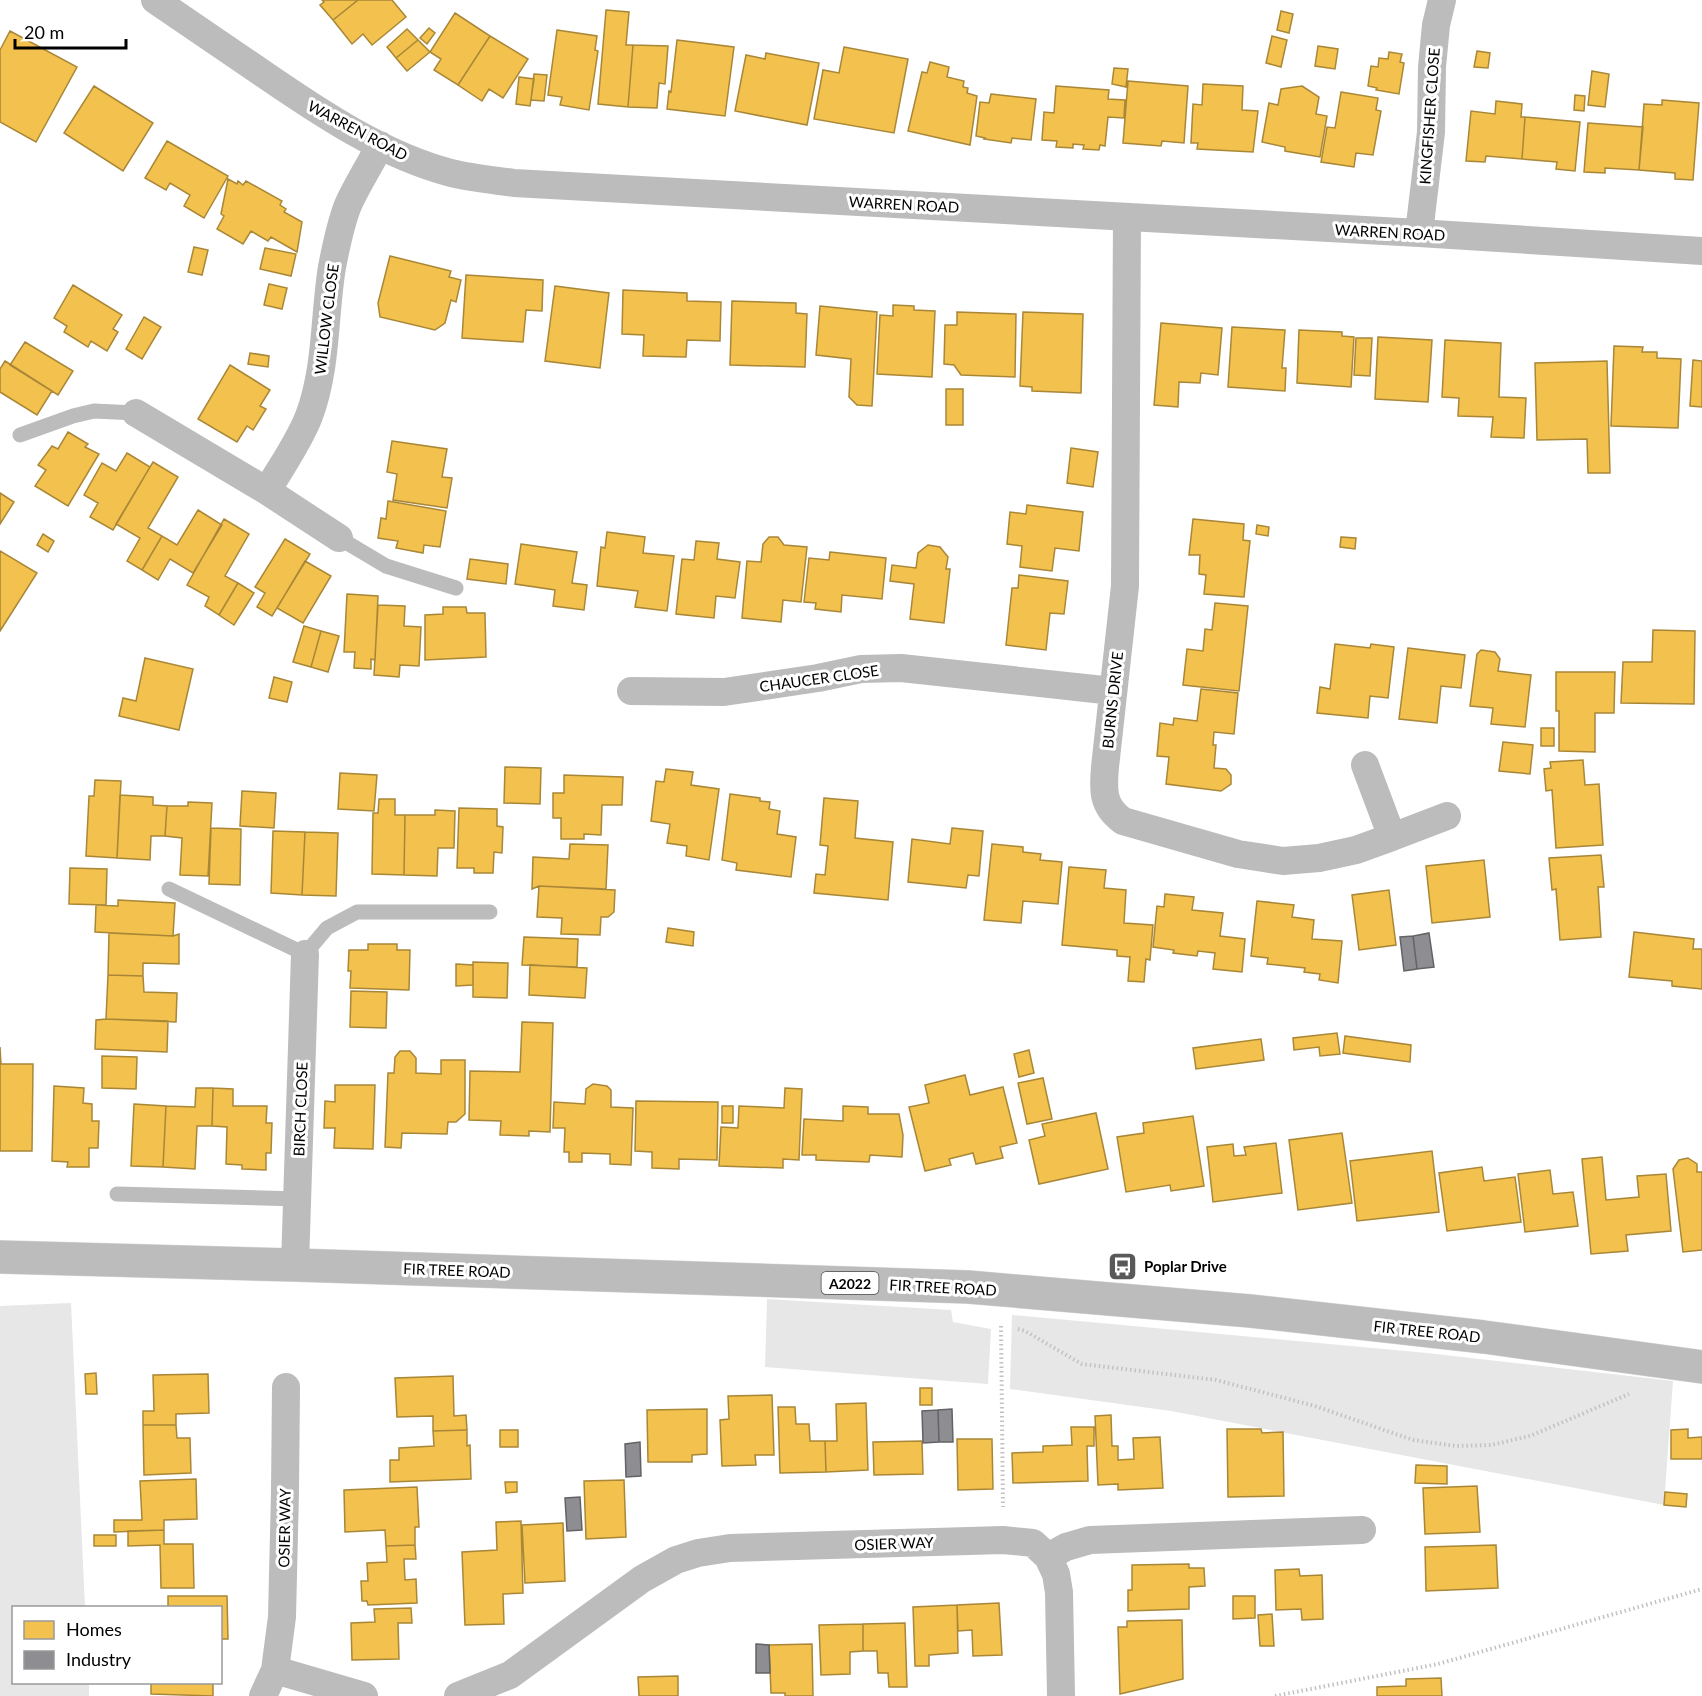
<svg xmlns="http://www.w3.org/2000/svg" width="1702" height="1696" font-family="Lato,sans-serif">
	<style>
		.green { fill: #e7e7e7 }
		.homes { fill: #f2c14e; stroke: #a98737; stroke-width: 1.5 }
		.industry { fill: #8d8d92; stroke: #636366; stroke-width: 1.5 }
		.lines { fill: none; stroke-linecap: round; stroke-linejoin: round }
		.primary-casing { stroke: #dbdbdb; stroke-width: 34 }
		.path { stroke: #c2c2c2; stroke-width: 4; stroke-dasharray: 1.5 3; stroke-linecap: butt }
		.service { stroke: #bcbcbc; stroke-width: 15 }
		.minor { stroke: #bcbcbc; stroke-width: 28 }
		.primary { stroke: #bcbcbc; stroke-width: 33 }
		.labels { text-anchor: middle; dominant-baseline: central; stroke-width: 6; stroke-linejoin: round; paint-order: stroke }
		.shield { fill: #fff; stroke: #4c4c4c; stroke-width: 1.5 }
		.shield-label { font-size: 14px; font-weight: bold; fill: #000 }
		.street-label { font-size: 15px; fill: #000; stroke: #fff }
		.poi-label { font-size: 15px; font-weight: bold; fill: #000; stroke: #fff; text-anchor: start }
	</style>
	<rect width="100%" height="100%" fill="#fff"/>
	<path class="green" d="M767 1299 951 1310 953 1322 991 1329 988 1384 765 1367Z
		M71 1303 85 1607 14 1608V1682L89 1683V1696H0V1306Z
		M1012 1315 1427 1353 1673 1381 1664 1505 1171 1411 1010 1389Z"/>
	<path class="homes" d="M322 0H358L333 20 320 5 324 2Z
		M358 0H392L406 17 372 45 363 34 352 44 333 20Z
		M606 10 629 12 626 45H633L628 107 598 104Z
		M1281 11 1293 14 1289 33 1277 30Z
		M455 13 490 36 458 85 434 70 441 59 430 52Z
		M429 28 435 33 427 44 420 38Z
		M407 29 418 40 396 58 387 47Z
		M557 30 597 36 595 50 598 51 589 110 560 105 562 97 548 95Z
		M10 31 77 67 36 142 0 122V50Z
		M490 36 528 59 503 98 489 89 482 101 458 85Z
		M1272 36 1287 40 1281 67 1266 63Z
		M418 40 430 52 407 71 396 58Z
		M677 40 734 47 725 116 667 109 669 91 671 92Z
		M633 45 668 46 665 84 659 83 657 108 628 107Z
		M1318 46 1338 49 1335 69 1315 66Z
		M844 47 908 59 894 133 814 119 823 70 839 73Z
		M1477 51 1490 53 1488 68 1474 67Z
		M1389 52 1402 54 1400 62 1404 63 1399 94 1376 90 1377 88 1368 86 1371 66 1378 67 1379 58 1388 59Z
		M766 53 819 63 807 125 735 111 746 55 765 59Z
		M930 62 949 67 947 77 964 81 963 87 968 88 967 93 977 96 970 145 908 131 922 72 927 73Z
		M1114 68 1128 69 1126 87 1112 84Z
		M1592 71 1609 74 1605 107 1588 105Z
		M534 74 547 75 544 101 531 100Z
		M519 77 534 79 530 106 516 104Z
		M1128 81 1188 86 1184 143 1162 141 1161 146 1123 143Z
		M1203 84 1243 86 1242 110 1258 111 1253 152 1197 149 1198 143H1191L1193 104 1202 105Z
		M94 86 153 123 123 171 64 133Z
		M1056 86 1109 90 1108 99 1125 100 1124 118 1108 117 1105 146 1100 145 1099 150 1083 149 1084 145 1073 144V148L1056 147 1057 141 1042 140 1044 112 1054 113Z
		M1302 86 1319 97 1316 114 1327 116 1320 157 1285 151V147L1262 142 1269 103 1278 105 1281 89Z
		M1341 92 1378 98 1376 110 1381 111 1373 155 1356 153 1354 167 1321 162 1327 127 1335 128Z
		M991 94 1036 99 1031 140 1012 138 1011 143 984 139 985 138 976 136 980 102 989 103Z
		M1575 95 1585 96 1584 111 1574 110Z
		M1662 100 1699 103 1693 180 1675 179V173L1639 170 1644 104 1662 105Z
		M1496 101 1522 104 1521 117H1525L1522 159 1486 156 1485 162 1466 161 1471 111 1495 114Z
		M1525 117 1580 122 1575 171 1556 169 1557 162 1522 159Z
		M1588 123 1643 127 1639 170 1605 168V173L1584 172Z
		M167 141 228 176 204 218 184 206 190 195 170 183 166 190 145 178Z
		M228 179 237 184 238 181 243 185 246 181 282 201 280 205 286 209 284 212 302 222 297 252 271 237 268 241 251 231 243 244 217 229 224 216 221 214Z
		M194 247 208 250 202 275 188 272Z
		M265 248 296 254 291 276 260 269Z
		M390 256 451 271 449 277 461 280 456 302 451 300 445 323 435 330 380 317 378 303Z
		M466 275 543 280 542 311 526 310 523 342 462 338Z
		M269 284 287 288 282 309 264 305Z
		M73 285 122 315 113 329 118 332 107 351 91 341 88 347 64 332 67 326 54 318Z
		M555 286 609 293 600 368 545 361Z
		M623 290 687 293V301L721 302 720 341 687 340 686 357 643 356 644 335 622 334Z
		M732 301 796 303V313L807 314 805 367 730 365Z
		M893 305 914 306V310L935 311 932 377 877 374 880 315 893 316Z
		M820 306 877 312 872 406 857 405 849 397 851 359 816 355Z
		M957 312 1016 314 1015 377 961 375 954 365 944 364 945 325H957Z
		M1023 312 1083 314 1081 393 1032 391V387L1020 386Z
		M144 317 161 327 142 359 126 349Z
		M1161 323 1222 328 1218 375 1201 373 1200 383 1179 382 1178 407 1154 405Z
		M1232 327 1285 330 1282 368H1286L1285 391 1228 387Z
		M1299 330 1342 332V336L1354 337 1351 387 1297 383Z
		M1378 337 1432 340 1428 402 1375 399Z
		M1356 338H1372L1370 376 1354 375Z
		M1445 340 1501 343 1499 397 1526 398 1524 438 1491 437 1493 417 1458 416 1459 398 1442 397Z
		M25 342 73 371 58 395 10 365Z
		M1614 346 1643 347 1642 352H1657V358L1681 359 1678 428 1611 426Z
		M250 353 269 356 268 367 248 364Z
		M1693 360 1702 361V407L1690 406Z
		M5 361 52 391 37 415 0 392V369Z
		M1607 361 1610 473H1588L1587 439 1537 440 1535 363Z
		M230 365 270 390 260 406 266 409 253 430 247 426 237 442 198 419Z
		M946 389H963V425H946Z
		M68 432 88 444 85 447 99 454 68 506 35 486 46 470 38 465 52 446 58 449Z
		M392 441 447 449 442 477 452 478 447 508 393 500 397 474 387 472Z
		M1071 448 1098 452 1093 487 1067 483Z
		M127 453 150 467 113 530 90 517 98 503 84 495 102 463 116 471Z
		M153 462 178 477 148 528 162 536 142 570 127 561 140 538 116 524Z
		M0 493 14 502 0 524Z
		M388 501 446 511 440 547 424 545 423 553 396 548 398 541 378 538 381 518 386 519Z
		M1027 505 1083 512 1079 551 1055 548 1052 571 1020 567 1022 546 1007 544 1010 512 1026 514Z
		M198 510 222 525 193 573 170 559 158 580 142 570 162 536 177 545Z
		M224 519 249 534 225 576 238 583 219 615 205 606 209 597 187 585Z
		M1193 519 1244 524 1243 540 1250 541 1244 597 1204 594 1206 575 1199 574 1200 555H1189Z
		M1257 525 1269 527 1268 536 1256 534Z
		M607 532 645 537 643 553 674 556 667 611 635 607 638 591 597 586 601 547 605 548Z
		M43 534 54 541 48 552 37 545Z
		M769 537H778L784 545 807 547 801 602 783 600 781 622 742 618 747 561 761 562 763 544Z
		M1341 537 1356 538 1355 549 1340 547Z
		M285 539 310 554 272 616 257 607 265 593 255 587Z
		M696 541 719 543 717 559 740 562 735 598 716 596 714 618 676 614 682 559 694 560Z
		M521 544 577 552 572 583 587 585 584 610 553 606 555 590 515 584Z
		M928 545 940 547 948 557 946 569H950L944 623 910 619 914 584 890 581 892 565 916 568 918 553Z
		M0 551 37 573 0 631Z
		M830 552 886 558 882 599 842 595 841 612 815 609 816 603 804 602 809 558 829 560Z
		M470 559 508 564 506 584 467 579Z
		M305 561 331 576 303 623 277 608Z
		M1019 575 1068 581 1064 614 1050 613 1046 650 1006 645 1012 588H1018Z
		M238 583 254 593 234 625 219 615Z
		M347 594 378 596 375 660 371 659V669L354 668 355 652H344Z
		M1215 603 1248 606 1239 691 1183 685 1187 649 1203 651 1205 629 1212 630Z
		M378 605 405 606 404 626 421 627 419 666 400 665 399 677 374 675Z
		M443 607H466L467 613H485L486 657 425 660V615L443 614Z
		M304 626 321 631 311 667 293 662Z
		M1653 630 1695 631 1694 704 1621 703 1623 662H1652Z
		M321 631 339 636 328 672 311 667Z
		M1335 644 1370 648 1371 644 1394 647 1388 698 1370 696 1368 718 1317 713 1320 687 1330 689Z
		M1408 648 1465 655 1461 688 1441 686 1437 723 1399 719Z
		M1481 650 1495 652 1500 659 1498 671 1531 675 1525 727 1491 724 1493 708 1470 706 1477 654Z
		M145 658 193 669 179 730 119 716 123 698 136 701Z
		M1556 672H1615L1614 713H1595V752L1559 751V711H1556Z
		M274 677 292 682 287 702 269 698Z
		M1201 689 1238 693 1234 734 1214 732 1213 745H1216L1214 768 1226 769 1231 775V784L1221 791 1166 784 1169 757 1157 756 1160 723 1173 725 1174 718 1197 721Z
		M1541 728H1554V746H1541Z
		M1503 742 1533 745 1530 774 1499 771Z
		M1583 760 1585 785 1599 784 1603 845 1556 848 1552 790 1546 791 1544 769 1551 768 1550 762Z
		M505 767 541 768 540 804 504 803Z
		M666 769 693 772 691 785 719 789 709 860 686 856 687 846 667 843 670 824 651 821 656 781 664 782Z
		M340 773 377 775 374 811 338 809Z
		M564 775 623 777 622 805H602L601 835 584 834V839H561V818H553V793H564Z
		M95 780 121 781 117 858 86 856 89 796H94Z
		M242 791 276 793 274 828 240 826Z
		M730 794 760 798V801L770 802 769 809 780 811 777 834 796 837 791 877 736 870 737 863 722 860Z
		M120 795 153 797V805L167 806 165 836H151L150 860 117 858Z
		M824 798 858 801 855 838 893 842 888 900 814 893 816 874 825 875 828 846 820 845Z
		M379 799H395V815H405L404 875 372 874 373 813H378Z
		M188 802 212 803 208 876 180 875 182 838 165 836 167 806H188Z
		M459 808 497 809V826L503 827 502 853 494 852 493 873H474V868H457Z
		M435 810 455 811 454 848H438L437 876 404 875 405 815H435Z
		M211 828 241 829 240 885 209 884Z
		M952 828 983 831 979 876 968 875 966 888 908 882 912 839 950 844Z
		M273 831 305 832 302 895 271 893Z
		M305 832 338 833 336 896 302 895Z
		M570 844 608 845 606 889 539 886 532 889 533 857 569 859Z
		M992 844 1023 847V852L1041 854 1040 860 1062 862 1058 904 1023 901 1021 923 984 920Z
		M1601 855 1604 887H1598L1601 937 1560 940 1556 889 1552 890 1549 858Z
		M1484 860 1490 917 1432 923 1426 866Z
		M1069 867 1106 870 1104 888 1126 890 1124 923 1153 925 1150 960 1146 959 1144 982 1128 981 1130 957 1117 956V950L1062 945Z
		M70 868 107 869 106 905 69 904Z
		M539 886 615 890 614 912 608 917H601L600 935 561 934 562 918 537 917Z
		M1389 890 1396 945 1359 950 1352 895Z
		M1165 894 1194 897 1192 910 1223 913 1220 936 1245 939 1242 972 1213 969 1215 953 1198 951 1197 956 1173 953 1174 950 1153 947 1157 906 1164 907Z
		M118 900 175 903 173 936 95 932 96 905 118 906Z
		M1257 901 1294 905 1292 917 1314 920 1312 939 1342 941 1338 983 1319 980 1320 974 1304 972 1305 968 1267 964 1268 958 1251 956Z
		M668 928 694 932 693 946 666 942Z
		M1634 932 1694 939 1693 949H1702V989L1672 986V981L1629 977Z
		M109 933 173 936 179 934V964L143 963V976L108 975Z
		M524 937 578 939 577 967 522 965Z
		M368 944H397V950H410L409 990 350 988 351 971H348L349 950H368Z
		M473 962 508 963 507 998 473 997Z
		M456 964 473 965V985L456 986Z
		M530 965 587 968 585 998 529 995Z
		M108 975 143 976 144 992 177 993 176 1022 106 1019Z
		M351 991 387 992 386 1028 350 1027Z
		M106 1019 168 1021 167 1052 95 1049 96 1020Z
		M522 1022 553 1023 550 1132 529 1131V1136L500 1135 501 1121 469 1120 470 1071 520 1072Z
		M1337 1033 1340 1054 1320 1056 1319 1047 1294 1050 1293 1038Z
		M1345 1036 1411 1045 1410 1062 1343 1053Z
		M1261 1039 1264 1060 1196 1069 1193 1048Z
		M0 1047 1 1064H33L32 1151H0Z
		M1029 1050 1034 1073 1019 1077 1014 1054Z
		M400 1051H410L416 1058V1073L441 1074V1060H465V1114L456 1122H448L447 1134 402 1133 401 1148 385 1147 388 1073H394L395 1057Z
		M102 1056 137 1057 136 1089 102 1088Z
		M965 1075 970 1095 1003 1087 1017 1143 1000 1147 1003 1158 976 1164 973 1153 949 1159 951 1165 925 1171 909 1107 929 1103 925 1085Z
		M1043 1078 1052 1119 1027 1124 1018 1083Z
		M593 1084 607 1086 611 1090V1107L633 1108 631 1165 610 1164V1154L582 1153V1162H569V1152H564L565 1128H553L554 1102 585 1104 586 1089Z
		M335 1085H375L373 1149 334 1148 335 1128H324L325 1101 335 1102Z
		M54 1086 84 1088 83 1103 92 1104V1121H99L98 1148H89V1167H67L68 1162 52 1161Z
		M196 1088H213L212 1126H197L195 1169 163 1167 166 1106 195 1107Z
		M213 1088 233 1089V1106H267L266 1123H272L271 1153H266V1170L242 1169V1165L226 1164 227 1127 212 1126Z
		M785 1088 802 1089 799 1160 783 1159V1168L719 1166 721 1127 738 1128 739 1106 784 1108Z
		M636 1101 718 1102 717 1160 679 1159V1169L652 1168V1152L635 1151Z
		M134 1104 166 1106 163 1167 131 1166Z
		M722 1106H733V1123H722Z
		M843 1106 868 1107V1114H899L903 1135 902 1157 870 1155 869 1162 816 1160V1155H802L804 1119 843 1121Z
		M1096 1113 1108 1169 1039 1184 1029 1140 1045 1136 1042 1124Z
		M1193 1116 1204 1186 1171 1191 1170 1185 1126 1192 1117 1137 1144 1133 1143 1123Z
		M1342 1133 1352 1203 1298 1210 1289 1140Z
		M1276 1143 1282 1193 1213 1202 1207 1147 1233 1144 1234 1156 1246 1155 1244 1147Z
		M1432 1151 1439 1212 1357 1221 1350 1161Z
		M1602 1157 1606 1200 1639 1197 1637 1176 1666 1174 1671 1231 1626 1235 1628 1251 1591 1254 1582 1159Z
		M1688 1158 1697 1164V1172H1702V1250L1683 1252 1673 1169 1679 1160Z
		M1482 1167 1484 1181 1515 1177 1521 1222 1447 1231 1439 1173Z
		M1550 1170 1553 1194 1573 1192 1578 1226 1525 1232 1518 1174Z
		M96 1373 97 1394H86L85 1374Z
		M208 1374 209 1413 176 1414V1425H143V1411H154L153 1375Z
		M453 1376 454 1416 466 1415 467 1430 433 1431V1416L397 1417 395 1378Z
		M920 1388H932V1405H920Z
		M772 1395 774 1455H755L756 1465 722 1466 720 1420 729 1419 728 1396Z
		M866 1403 868 1470 826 1472 825 1441H837L836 1404Z
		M778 1407H795L796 1424H809L810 1441H825L826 1472 780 1473Z
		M707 1409V1454L692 1455V1462H648L647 1410Z
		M1111 1415 1112 1446H1118V1460L1134 1459 1133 1438 1160 1437 1163 1488 1118 1490V1484L1098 1485 1095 1416Z
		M143 1425H176L177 1438H190L191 1473 144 1475Z
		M1071 1427H1094V1446H1087L1088 1481 1013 1483 1012 1453 1043 1452V1446L1072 1445Z
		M1227 1429H1261L1262 1433 1283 1432 1284 1496 1228 1497Z
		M1688 1429V1438L1702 1437V1459H1671V1430Z
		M467 1430V1446L470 1445 471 1479 390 1482V1460H399V1448L434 1446 433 1431Z
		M500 1430H518V1447H500Z
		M957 1439H992L993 1489 958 1490Z
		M922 1441 923 1474 874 1475 873 1442Z
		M1416 1465 1447 1466V1484L1415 1483Z
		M196 1479 197 1519 164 1520V1530L114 1532V1520H142L140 1481Z
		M624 1480 626 1537 586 1539 584 1481Z
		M505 1482H517V1492L506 1493Z
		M1477 1486 1480 1532 1425 1534 1423 1488Z
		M417 1487 419 1527H415V1545L386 1546 385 1530 345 1532 344 1490Z
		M1665 1492 1687 1494 1686 1507 1664 1505Z
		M521 1521 523 1593 503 1594 504 1624 465 1625 462 1552 497 1550 496 1522Z
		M563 1523 565 1581 525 1583 522 1525Z
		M164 1530V1544H193L194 1588H161L160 1545 128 1546V1531Z
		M94 1535H116V1546H94Z
		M415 1545 416 1559H404L405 1580 416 1579 417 1603 368 1605 367 1601H362L361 1581H368L367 1563 387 1562 386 1546Z
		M1496 1545 1498 1588 1426 1591 1425 1547Z
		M1189 1564V1568H1204L1205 1586 1189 1587V1609L1128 1611V1590H1132V1565Z
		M1299 1569 1300 1576 1322 1575 1323 1619 1302 1620 1301 1609 1276 1610 1275 1570Z
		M168 1596H227L228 1639H220V1608H168Z
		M1233 1596H1255V1618L1233 1619Z
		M999 1603 1002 1655 973 1656 972 1630 958 1631 957 1605Z
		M957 1605 958 1653 929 1655V1666H915L913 1607Z
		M411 1608 412 1623H398L399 1659 352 1660 351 1623 375 1622 374 1609Z
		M1272 1614 1274 1646H1260L1258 1615Z
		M1182 1620 1183 1679 1120 1694 1118 1627H1127V1621Z
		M905 1623 907 1687H889L888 1673H878L877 1651H863V1624Z
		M863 1624V1651L850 1652V1674L821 1675 819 1625Z
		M812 1644 813 1696H785V1693H771L769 1645Z
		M678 1676V1696H639L638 1677Z
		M1441 1678 1442 1696H1377V1687L1406 1686V1679Z
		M151 1682H213V1696L151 1694Z"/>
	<path class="industry" d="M1429 933 1434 967 1417 969 1413 936Z
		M1413 936 1417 969 1404 971 1400 937Z
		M952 1409 953 1442H939L938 1410Z
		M938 1410 939 1442 923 1443 922 1411Z
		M640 1442 641 1476 626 1477 625 1444Z
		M580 1497 582 1530 567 1531 565 1498Z
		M756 1644 769 1645 770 1673H756Z"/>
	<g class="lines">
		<defs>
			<path id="primary" d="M0 1257 295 1265 968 1287 1250 1311 1484 1337 1702 1367"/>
		</defs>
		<use href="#primary" class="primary-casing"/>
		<path class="path" d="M1001 1326 1003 1507
			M1018 1329 1025 1331 1082 1364 1216 1380 1315 1406 1413 1440 1456 1446 1491 1445 1530 1436 1629 1394
			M1275 1696 1438 1664 1702 1589"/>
		<path class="service" d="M20 435 73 416 94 411 136 413
			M339 538 386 566 456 588
			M169 889 305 954 327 928 357 912H490
			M117 1194 298 1199"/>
		<path class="minor" d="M155 0C192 25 228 50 265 75 322 114 383 155 451 173 471 178 493 180 514 183L1419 233 1702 251
			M1127 217 1125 586 1105 767C1103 790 1102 806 1123 821L1238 854 1283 861 1319 858 1356 850 1392 837 1365 765
			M1419 233 1431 132 1432 67 1436 25 1442 0
			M136 413 267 491 339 538
			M267 491C281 467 299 442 309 416 327 368 324 316 332 267 336 247 340 225 348 205 357 185 370 165 380 145
			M631 691 724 692 818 678 861 669 901 668 1113 691
			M1392 837 1447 816
			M295 1265 305 954
			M1048 1557 1056 1574 1059 1592 1061 1696
			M275 1670 282 1617 285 1492 286 1387
			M263 1696 275 1670 364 1696
			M458 1696 510 1675 642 1579 676 1560 698 1553 730 1548 1003 1540 1033 1543 1048 1557 1066 1547 1090 1540 1362 1530"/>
		<use href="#primary" class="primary"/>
	</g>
	<defs>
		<symbol id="bus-square" viewBox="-11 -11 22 22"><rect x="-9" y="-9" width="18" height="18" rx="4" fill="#595959" stroke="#fff"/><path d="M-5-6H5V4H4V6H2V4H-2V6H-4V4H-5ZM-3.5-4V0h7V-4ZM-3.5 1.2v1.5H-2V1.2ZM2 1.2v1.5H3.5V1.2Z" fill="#fff"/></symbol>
	</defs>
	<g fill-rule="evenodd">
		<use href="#bus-square" x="1106" y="1250" width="33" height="33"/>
	</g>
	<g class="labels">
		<rect class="shield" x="821.5" y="1272" width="57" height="22" rx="4.5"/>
		<g class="shield-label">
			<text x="850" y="1283">A2022</text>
		</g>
		<g class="street-label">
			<text transform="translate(1429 116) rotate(-86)">KINGFISHER CLOSE</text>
			<text transform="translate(358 130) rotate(28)">WARREN ROAD</text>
			<text transform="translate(904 204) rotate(3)">WARREN ROAD</text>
			<text transform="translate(1390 232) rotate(3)">WARREN ROAD</text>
			<text transform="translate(326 319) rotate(-83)">WILLOW CLOSE</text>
			<text transform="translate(819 678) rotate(-8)">CHAUCER CLOSE</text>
			<text transform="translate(1112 700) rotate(-84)">BURNS DRIVE</text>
			<text transform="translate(300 1109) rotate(-88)">BIRCH CLOSE</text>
			<text transform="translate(457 1270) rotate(2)">FIR TREE ROAD</text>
			<text transform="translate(943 1287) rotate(3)">FIR TREE ROAD</text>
			<text transform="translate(1427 1331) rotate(6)">FIR TREE ROAD</text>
			<text transform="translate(284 1528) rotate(-89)">OSIER WAY</text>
			<text transform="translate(894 1543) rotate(-2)">OSIER WAY</text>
		</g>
		<g class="poi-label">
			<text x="1144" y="1266">Poplar Drive</text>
		</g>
	</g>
	<rect x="12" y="1606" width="210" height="78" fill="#ffffff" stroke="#999999" stroke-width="1.5"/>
	<rect x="24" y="1621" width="30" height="18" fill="#f2c14e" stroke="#999999" stroke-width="1.5"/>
	<text x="66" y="1636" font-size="18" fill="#000000">Homes</text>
	<rect x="24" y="1651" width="30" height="18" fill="#8d8d92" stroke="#999999" stroke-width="1.5"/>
	<text x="66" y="1666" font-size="18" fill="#000000">Industry</text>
	<path d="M15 39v9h111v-9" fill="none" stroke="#000000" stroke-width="3"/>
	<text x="24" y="39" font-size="18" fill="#000000" stroke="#ffffff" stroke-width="4.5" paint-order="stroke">20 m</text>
</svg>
